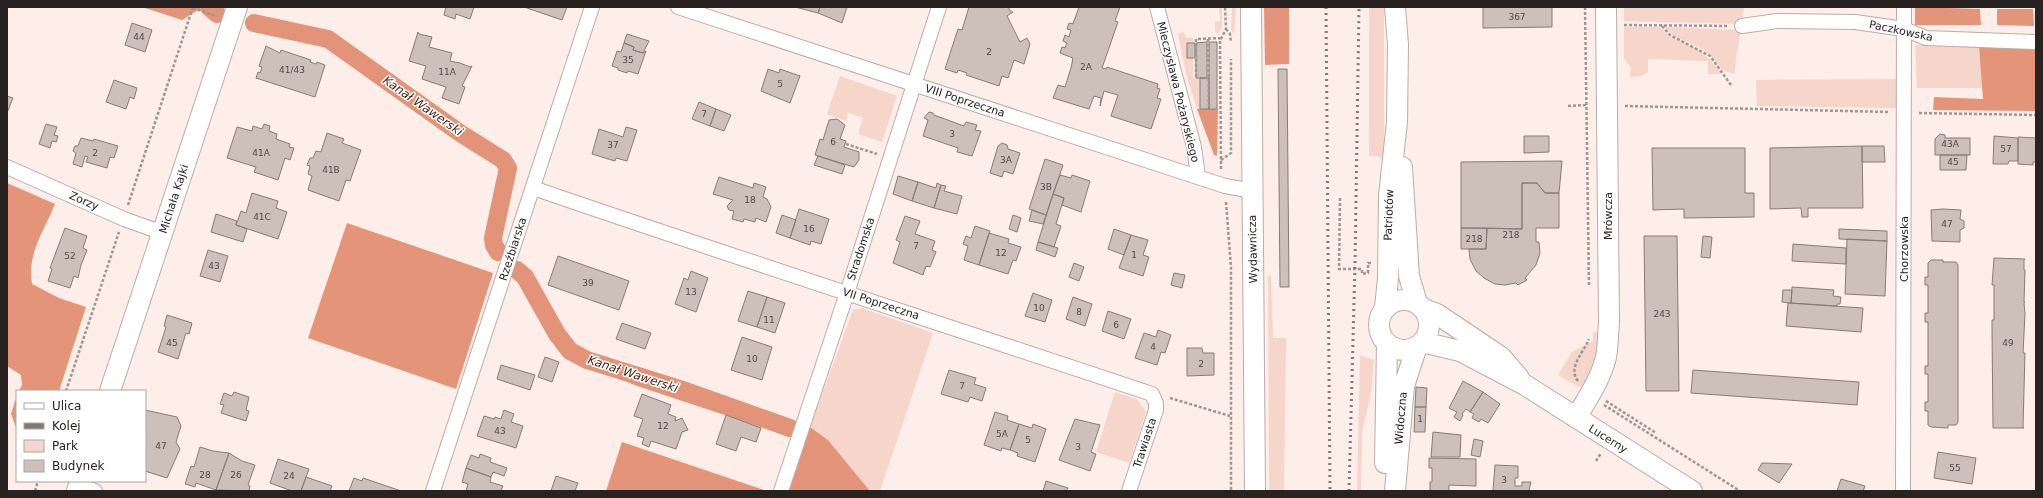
<svg xmlns="http://www.w3.org/2000/svg" width="2043" height="498" font-family="'DejaVu Sans',sans-serif">
	<style>
		.green { fill: #f6d5ca }
		.forest { fill: #e49579 }
		.lines { fill: none; stroke-linecap: round; stroke-linejoin: round }
		.canal { stroke: #e39478; stroke-width: 18 }
		.building { fill: #cdbfba; stroke: #887b76 }
		.street-casing { stroke: #bbaca8; stroke-width: 16 }
		.secondary-casing { stroke: #bbaca8; stroke-width: 22 }
		.path { stroke: #a09591; stroke-width: 2.5; stroke-dasharray: 3 2; stroke-linecap: butt }
		.street { stroke: #fff; stroke-width: 14 }
		.secondary { stroke: #fff; stroke-width: 20 }
		.rail { stroke: #827875; stroke-width: 3; stroke-dasharray: 2 4; stroke-linecap: butt }
		.labels { text-anchor: middle; dominant-baseline: central; stroke-width: 3; stroke-linejoin: round; paint-order: stroke }
		.number-label { font-size: 9px; fill: #514a47 }
		.street-label { font-size: 11px; fill: #282321; stroke: #fff }
		.water-label { font-size: 12px; font-style: italic; fill: #53210e; stroke: #fff }
	</style>
	<rect width="100%" height="100%" fill="#fdeee9"/>
	<path class="green" d="M204 7H221L216 22 209 17Z
		M1219 7H1222V27L1219 34 1215 31V22L1220 21Z
		M1232 7H1236L1234 34 1231 30Z
		M1369 7H1384V157L1369 156Z
		M1624 7 1744 8 1741 24 1624 21Z
		M1624 27H1660C1673 42 1680 40 1695 48 1706 54 1714 64 1721 74H1708V61L1648 59V72L1642 76 1630 77 1631 68 1624 58Z
		M1664 27 1741 30 1736 59 1735 74 1722 70C1716 61 1710 53 1700 48 1687 40 1674 39 1664 27Z
		M1184 32 1186 38 1193 37V43H1187V58H1193V78H1200V109H1197L1186 74 1178 34Z
		M1915 45 1979 46 1983 88H1917Z
		M840 76 897 96 882 142 858 134 863 118 848 113 846 121 827 114Z
		M1898 79 1897 108 1757 106 1756 80Z
		M1268 276H1271L1273 338H1286L1284 491H1269Z
		M862 308 933 333 880 491H870L828 440 810 427 853 310Z
		M1593 332H1600C1598 344 1593 384 1579 387L1558 375 1572 352 1593 341Z
		M1360 355 1374 360 1371 393 1362 433 1361 491H1357Z
		M1115 392 1137 399 1146 412 1129 463 1096 452Z"/>
	<path class="forest" d="M142 7H203L182 20Z
		M1264 7H1289V64L1265 65Z
		M1915 7 1980 9 1981 25H1915Z
		M1997 9H2033L2034 26 1997 25Z
		M1979 46 2036 50V111L1933 110 1934 97 1983 99Z
		M1197 109H1218L1217 156 1214 155Z
		M7 183 55 204C44 232 27 252 32 284L59 298 86 307 59 391H19L22 385 21 375 7 366Z
		M347 223 493 273 456 389 308 338Z
		M520 265 543 295 563 332 575 344 592 354 645 369 793 420 788 436 640 387 575 361 566 354 549 325 516 279Z
		M17 395V430L11 414Z
		M810 427 828 440 870 491H789Z
		M622 442 767 491H606Z"/>
	<g class="lines">
		<path class="canal" d="M209 7 217 14
			M254 23 328 39 460 133 503 160 508 168 493 238 494 245 498 252
			M517 270 525 277 557 334 570 351 587 360 680 389 790 428
			M810 439 857 491"/>
	</g>
	<path class="building" d="M446 7H474L470 19 456 14 455 19 444 15Z
		M524 7H567L562 20Z
		M795 7H820L818 13Z
		M820 7H847L842 23 818 13Z
		M969 7H1008L1011 12H1013L1007 16 1020 42 1027 38 1030 44 1024 64 1014 60 1008 78 1002 76 999 86 966 75 967 73 958 70 957 73 945 69 958 29 962 30Z
		M1079 7H1120L1115 21 1118 22 1102 68 1106 69 1107 67 1158 84 1157 88 1160 89 1157 98 1161 99 1151 129 1111 116 1118 95 1104 91 1100 106 1101 98 1094 96 1089 109 1053 98 1058 85 1065 87 1071 68 1073 58 1060 53 1062 47 1065 48 1067 43 1063 41 1065 35 1069 37 1071 30 1067 29 1069 23 1073 24Z
		M1483 7H1552V27L1483 28Z
		M132 23 152 30 145 52 125 45Z
		M418 32 419 34 432 37 429 47 452 53 450 61 460 63 470 67 472 66 462 86 465 87 459 104 442 98 446 87 422 79 426 66 409 61Z
		M627 34 649 41 643 53 633 50 634 47 624 43Z
		M1207 42V78H1196V43Z
		M1209 42H1217V109H1209Z
		M624 43 634 47 633 50 643 53 646 51 638 74 628 71 627 73 618 70V68L612 66 617 51 621 52Z
		M1187 43H1195V58H1187Z
		M266 46 280 53 281 50 311 60 310 62 316 64 317 62 325 65 315 97 256 78 258 72 260 73 262 67 259 66Z
		M768 69 779 73 780 69 800 76 790 103 761 91Z
		M1278 69H1287L1289 287H1280Z
		M1200 78H1209V109H1200Z
		M114 80 137 88 134 99 130 97 126 109 106 102Z
		M7 96 13 98 7 113Z
		M699 102 716 109 710 126 692 119Z
		M716 109 731 115 724 131 710 126Z
		M929 112 933 113 934 115 964 126 966 122 977 125 975 130 981 131 972 156 957 152 958 148 923 136 928 120 924 118Z
		M837 119 845 125 840 139 846 141 844 147 859 152V160L854 167 815 155 820 139 823 140 829 120Z
		M46 124 57 127 54 135 58 136 56 142 52 141 50 148 39 144Z
		M264 124 270 126 269 131 277 134 276 139 290 144 289 147 294 148 290 160 285 158 278 180 254 172 256 167 227 158 237 127 252 131 253 126 262 129Z
		M626 127 637 130 627 161 616 158 615 161 592 154 599 129 623 137Z
		M327 133 344 139 342 143 361 150 350 181 346 180 339 201 308 190 312 176 308 174 310 166 307 165 310 158H313L316 151 321 152Z
		M1940 134 1945 135V138H1970V155H1935V139Z
		M1524 136H1549V152L1524 153Z
		M1994 136 2018 138V161H2009L2008 164H1993Z
		M2018 137 2036 138V162H2033V165L2018 164Z
		M81 138 93 141 94 139 118 146 114 158 110 157 107 168 86 162 88 157 85 156 82 167 73 164 76 153 73 151 75 146H78Z
		M1002 143 1007 145 1008 149 1020 153 1013 174 1004 171 1002 177 990 173 998 146Z
		M1862 146 1863 208H1808V217H1802L1801 208 1770 209V148Z
		M1862 146H1884L1885 162H1862Z
		M1652 148H1745V193H1754V217L1684 218V209L1653 210Z
		M1940 155H1967L1966 170H1940Z
		M818 156 845 165 842 174 814 165Z
		M1045 159 1063 165 1046 215 1029 209Z
		M1562 161 1559 193H1545L1537 183H1522V229L1461 228V162Z
		M1060 175 1071 178 1072 175 1090 181 1081 212 1062 205 1064 198 1053 194Z
		M898 176 918 182 912 201 893 194Z
		M719 177 753 188 754 183 766 187 763 197 767 199 771 207 766 222 756 218 755 222 744 219 743 222 732 219 734 211 729 210 727 206 733 200 713 194Z
		M918 182 936 188 937 183 941 185 934 208 912 201Z
		M1522 183H1537L1545 193H1559V228H1536V242H1539L1540 253 1536 265 1525 278 1527 280 1518 285 1516 283 1505 285 1495 284 1484 278 1476 271 1470 259 1469 249H1486L1487 228 1522 229Z
		M941 185 946 186 944 191 962 196 957 214 934 208Z
		M252 193 278 201 276 208 287 212 278 239 236 225 241 211 246 213Z
		M1053 194 1064 198 1056 224 1061 226 1054 247 1038 242Z
		M799 209 829 219 821 244 811 241 810 245 790 238Z
		M1943 209 1961 210 1960 219 1964 221V228L1960 230V242L1932 241 1931 210Z
		M1032 210 1046 215 1043 224 1029 221Z
		M216 214 237 221 236 225 247 229 243 242 211 232Z
		M782 215 796 220 790 238 776 233Z
		M1013 215 1021 218 1017 232 1009 229Z
		M905 216 920 221 915 234 935 241 932 250 936 252 930 267 926 266 923 275 893 263 900 242 896 240Z
		M975 226 990 231 979 265 964 260 968 246 963 244 966 236 971 238Z
		M65 228 87 236 83 248 87 250 81 265 78 278 74 276 70 288 48 281 52 269 50 268Z
		M1461 228H1487L1486 249H1461Z
		M1114 229 1131 235 1124 255 1108 249Z
		M1839 229 1887 231V241L1839 239Z
		M989 233 1009 239 1008 243 1021 247 1016 261 1013 260 1008 274 979 265Z
		M1131 235 1148 240 1143 255 1149 257 1143 276 1119 268Z
		M1644 236H1677L1679 391H1646Z
		M1703 236 1712 237 1710 258 1701 257Z
		M1847 239 1887 241 1885 296 1845 294Z
		M1038 242 1058 248 1055 257 1036 250Z
		M1793 244 1846 248V264L1792 261Z
		M208 250 228 256 220 282 200 276Z
		M558 256 629 281 619 310 548 285Z
		M1994 258 2025 259 2024 260V270H2025L2024 302H2025L2024 303 2025 314 2023 353H2025L2023 427 2024 428H1993L1992 329V320H1994V285H1992Z
		M1931 260H1943V262H1956L1958 265V422L1956 425H1948V428L1931 427 1928 425V411H1925V402H1928V374H1925V366H1928V322H1925V313H1928V285H1925V277H1928V263Z
		M1074 263 1084 267 1079 281 1069 277Z
		M691 271 708 278 696 312 675 304 684 278 688 280Z
		M1174 273 1185 275 1182 288 1171 285Z
		M1792 287 1834 290 1833 296 1841 297 1840 304H1837V306L1791 303Z
		M1783 290H1792L1791 303 1782 302Z
		M748 291 767 297 757 327 738 321Z
		M1033 293 1052 300 1045 322 1025 316Z
		M767 297 785 303 775 333 757 327Z
		M1073 297 1092 304 1085 326 1066 319Z
		M1788 303 1863 308 1861 332 1786 326Z
		M1108 311 1131 319 1124 339 1102 331Z
		M167 315 192 323 189 334 186 333 178 359 158 352 166 327 164 326Z
		M622 323 651 333 645 349 616 339Z
		M1158 330 1171 335 1165 353 1161 352 1157 365 1135 358 1144 333 1156 337Z
		M742 337 772 347 762 380 731 370Z
		M1187 348H1202L1203 353H1214V375L1187 376Z
		M545 357 559 362 552 382 538 377Z
		M501 365 535 375 530 390 497 379Z
		M949 370 976 378 974 384 986 388 982 401 970 397 968 402 941 394Z
		M1693 370 1859 382 1857 405 1691 393Z
		M1463 381 1483 392 1470 412 1466 409 1462 414 1463 415 1460 421 1454 417 1457 412 1449 408Z
		M1416 387 1427 388 1426 407H1415Z
		M234 392 249 397 246 410 249 411 246 421 221 413 224 405 220 404 224 393 232 396Z
		M1483 392 1500 404 1488 423 1481 419 1479 422 1472 418 1474 414 1470 412Z
		M642 394 671 405 668 414 676 417 675 421 682 418 688 430 682 432 676 449 651 441 649 447 642 444 644 438 637 436 643 419 634 416Z
		M1415 407H1426L1425 432H1414Z
		M145 410 177 417 181 426 176 442 180 449 167 478 145 471Z
		M504 410 514 414 511 422 523 426 516 448 477 436 484 416 494 419 495 417 501 419Z
		M995 412 1008 416 1007 420 1019 424 1010 450 1002 448 1001 451 984 445Z
		M726 415 761 428 756 442 741 437 736 451 716 444Z
		M1075 419 1100 425 1091 452 1096 454 1090 471 1059 460Z
		M1019 424 1032 428 1033 424 1046 429 1035 462 1017 456 1018 453 1010 450Z
		M1433 432 1461 435 1460 457H1431Z
		M1474 439 1483 441 1480 457 1471 455Z
		M200 447 213 451 229 453 216 490 196 483 195 487 185 484 191 466 194 467Z
		M1938 452 1976 458 1972 484 1934 478Z
		M229 453 242 461 255 465 248 485 250 486 249 491 216 490Z
		M480 454 491 458 490 462 507 468 504 476 493 472 491 477 466 468 471 455 479 458Z
		M1429 458 1476 459V486L1449 485V491H1430V482H1432V468H1429Z
		M278 459 309 469 301 491H292L270 483Z
		M1762 463 1792 464 1779 483 1758 470Z
		M1495 465 1518 466V478H1515V486H1522V482H1531L1529 491H1493Z
		M466 468 491 477 490 482 503 486 501 491H466L468 484 462 482Z
		M556 476 578 483 575 491H551Z
		M306 477 332 486 330 491H301Z
		M354 478 362 481 363 478 401 491H349Z
		M1841 479 1865 486 1863 491H1837Z
		M1046 481 1068 488 1066 491H1043Z"/>
	<g class="lines">
		<defs>
			<path id="street" d="M678 7 1225 186 1253 191
				M1157 7 1194 147 1198 176
				M1742 26 1777 21 1855 22 1904 29 1926 38 2036 42
				M7 167 124 219 163 233
				M533 188C739 259 946 325 1152 394L1156 403V410L1129 491
				M78 485 95 491
				M433 491 592 7
				M781 491 847 293 939 7
				M1903 491 1904 7"/>
			<path id="secondary" d="M1251 7 1255 491
				M1402 167 1409 276 1417 303
				M1379 325a25 25 0 1 1 50 0a25 25 0 1 1-50 0Z
				M1385 308 1388 278 1389 195 1397 122 1398 45 1395 7
				M1424 309 1437 314 1501 357 1519 378
				M1422 342 1460 351 1525 385 1692 491
				M110 391 237 7
				M1576 418C1587 399 1601 379 1606 357 1608 346 1608 334 1609 323L1606 7
				M1385 463 1387 344
				M77 491 80 481
				M1395 491 1404 386 1417 346"/>
		</defs>
		<use href="#street" class="street-casing"/>
		<use href="#secondary" class="secondary-casing"/>
		<path class="path" d="M1585 7 1589 286
			M193 8 216 16
			M1624 25 1727 26
			M1662 26 1670 35 1710 56 1731 85
			M1226 29 1230 34 1231 42
			M1208 39 1209 108
			M1196 77V39L1222 38
			M1568 106 1587 105
			M1625 106 1890 112
			M1919 113 2036 115
			M846 144 877 154
			M1221 160 1231 153V59
			M1221 169 1220 41 1226 29 1225 7
			M1340 198 1339 269H1362V274L1368 273V263H1371
			M1226 202 1231 267V491
			M128 205 193 7
			M1578 381C1567 368 1584 352 1589 339
			M66 391 119 232
			M1170 398 1230 416
			M1606 401 1656 433
			M1604 405 1740 491
			M1596 461 1601 453
			M35 491 38 481"/>
		<use href="#street" class="street"/>
		<use href="#secondary" class="secondary"/>
		<path class="rail" d="M1326 7 1330 491
			M1349 491 1355 265 1359 7"/>
	</g>
	<g class="labels">
		<g class="number-label">
			<text x="1517" y="17">367</text>
			<text x="139" y="37">44</text>
			<text x="989" y="52">2</text>
			<text x="628" y="60">35</text>
			<text x="1086" y="67">2A</text>
			<text x="292" y="70">41/43</text>
			<text x="447" y="72">11A</text>
			<text x="780" y="84">5</text>
			<text x="704" y="114">7</text>
			<text x="952" y="134">3</text>
			<text x="833" y="142">6</text>
			<text x="1950" y="144">43A</text>
			<text x="613" y="145">37</text>
			<text x="2006" y="149">57</text>
			<text x="95" y="153">2</text>
			<text x="261" y="153">41A</text>
			<text x="1006" y="160">3A</text>
			<text x="1953" y="162">45</text>
			<text x="331" y="170">41B</text>
			<text x="1046" y="187">3B</text>
			<text x="750" y="200">18</text>
			<text x="262" y="217">41C</text>
			<text x="1947" y="224">47</text>
			<text x="809" y="229">16</text>
			<text x="1511" y="235">218</text>
			<text x="1474" y="239">218</text>
			<text x="916" y="246">7</text>
			<text x="1001" y="253">12</text>
			<text x="1134" y="255">1</text>
			<text x="70" y="256">52</text>
			<text x="214" y="266">43</text>
			<text x="588" y="283">39</text>
			<text x="691" y="292">13</text>
			<text x="1039" y="308">10</text>
			<text x="1079" y="312">8</text>
			<text x="1662" y="314">243</text>
			<text x="769" y="320">11</text>
			<text x="1116" y="325">6</text>
			<text x="172" y="343">45</text>
			<text x="2008" y="343">49</text>
			<text x="1153" y="347">4</text>
			<text x="752" y="359">10</text>
			<text x="1201" y="364">2</text>
			<text x="962" y="386">7</text>
			<text x="1420" y="419">1</text>
			<text x="663" y="426">12</text>
			<text x="500" y="431">43</text>
			<text x="1002" y="434">5A</text>
			<text x="1028" y="440">5</text>
			<text x="161" y="446">47</text>
			<text x="1078" y="447">3</text>
			<text x="1955" y="468">55</text>
			<text x="205" y="475">28</text>
			<text x="236" y="475">26</text>
			<text x="289" y="476">24</text>
			<text x="1504" y="480">3</text>
		</g>
		<g class="street-label">
			<text transform="translate(1901 31) rotate(12)">Paczkowska</text>
			<text transform="translate(1178 92) rotate(76)">Mieczysława Pożaryskiego</text>
			<text transform="translate(965 101) rotate(18)">VIII Poprzeczna</text>
			<text transform="translate(174 199) rotate(-72)">Michała Kajki</text>
			<text transform="translate(84 201) rotate(24)">Zorzy</text>
			<text transform="translate(1389 215) rotate(-88)">Patriotów</text>
			<text transform="translate(1608 216) rotate(-90)">Mrówcza</text>
			<text transform="translate(513 249) rotate(-72)">Rzeźbiarska</text>
			<text transform="translate(861 249) rotate(-72)">Stradomska</text>
			<text transform="translate(1253 249) rotate(-91)">Wydawnicza</text>
			<text transform="translate(1904 249) rotate(-90)">Chorzowska</text>
			<text transform="translate(881 304) rotate(18)">VII Poprzeczna</text>
			<text transform="translate(1401 418) rotate(-85)">Widoczna</text>
			<text transform="translate(1608 439) rotate(32)">Lucerny</text>
			<text transform="translate(1145 443) rotate(-72)">Trawiasta</text>
		</g>
		<g class="water-label">
			<text transform="translate(423 106) rotate(35)">Kanał Wawerski</text>
			<text transform="translate(633 374) rotate(18)">Kanał Wawerski</text>
		</g>
	</g>
	<rect width="2043" height="498" fill="none" stroke="#282321" stroke-width="16"/>
	<rect x="16" y="390" width="130" height="92" fill="#ffffff" stroke="#a9a7a6"/>
	<rect x="24" y="403" width="20" height="6" fill="#ffffff" stroke="#a9a7a6"/>
	<text x="52" y="410" font-size="12" fill="#282321">Ulica</text>
	<rect x="24" y="423" width="20" height="6" fill="#827875" stroke="#a9a7a6"/>
	<text x="52" y="430" font-size="12" fill="#282321">Kolej</text>
	<rect x="24" y="440" width="20" height="12" fill="#f6d5ca" stroke="#a9a7a6"/>
	<text x="52" y="450" font-size="12" fill="#282321">Park</text>
	<rect x="24" y="460" width="20" height="12" fill="#cdbfba" stroke="#a9a7a6"/>
	<text x="52" y="470" font-size="12" fill="#282321">Budynek</text>
</svg>
